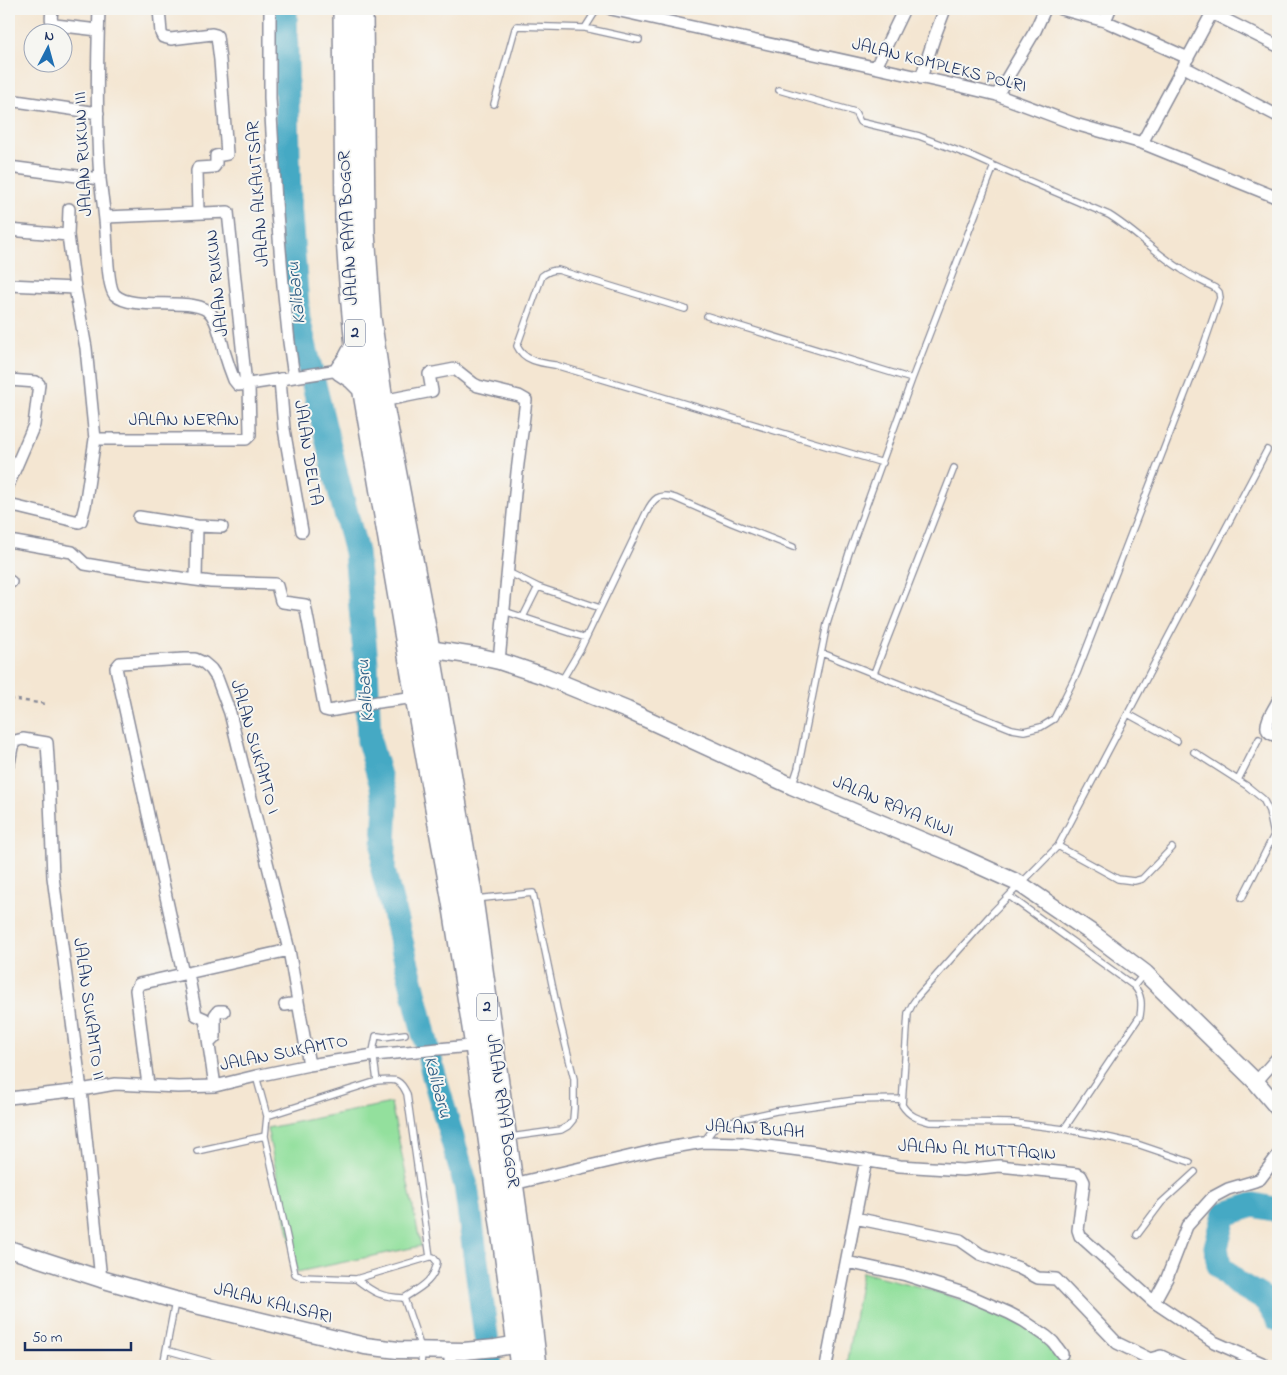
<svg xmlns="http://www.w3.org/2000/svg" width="1287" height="1375" font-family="'Indie Flower',sans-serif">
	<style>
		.green { fill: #93e09d; stroke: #57887e }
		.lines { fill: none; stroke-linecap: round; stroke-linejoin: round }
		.river { stroke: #44a9c4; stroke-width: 25 }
		.lane-casing { stroke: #888a98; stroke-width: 8 }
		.street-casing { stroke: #888a98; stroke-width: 14 }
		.secondary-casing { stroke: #888a98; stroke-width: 19 }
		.highway-casing { stroke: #888a98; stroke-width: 24 }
		.path { stroke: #888a98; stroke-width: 2.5; stroke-dasharray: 4 4; stroke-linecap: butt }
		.lane { stroke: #fff; stroke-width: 5.5 }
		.street { stroke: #fff; stroke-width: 11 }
		.secondary { stroke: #fff; stroke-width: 16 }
		.highway { stroke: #fff; stroke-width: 21 }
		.labels { text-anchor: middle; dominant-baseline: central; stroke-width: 4; stroke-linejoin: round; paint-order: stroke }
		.shield { fill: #f6f6f2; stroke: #5d6b8a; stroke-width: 1 }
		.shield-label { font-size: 16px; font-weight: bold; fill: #1b2f5e }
		.street-label { font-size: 18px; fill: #1b2f5e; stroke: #f6f6f2 }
		.water-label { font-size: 19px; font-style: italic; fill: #295a82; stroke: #f6f6f2 }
	</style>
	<rect width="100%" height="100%" fill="#f6f6f2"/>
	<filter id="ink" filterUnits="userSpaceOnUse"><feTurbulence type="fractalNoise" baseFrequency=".02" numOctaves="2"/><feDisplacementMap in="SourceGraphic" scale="10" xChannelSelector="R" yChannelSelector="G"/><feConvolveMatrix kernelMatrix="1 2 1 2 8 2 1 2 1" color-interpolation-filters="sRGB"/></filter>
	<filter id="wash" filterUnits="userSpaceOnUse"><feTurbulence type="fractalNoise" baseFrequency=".0096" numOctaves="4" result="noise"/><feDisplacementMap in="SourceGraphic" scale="20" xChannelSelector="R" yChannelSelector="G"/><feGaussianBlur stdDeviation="1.12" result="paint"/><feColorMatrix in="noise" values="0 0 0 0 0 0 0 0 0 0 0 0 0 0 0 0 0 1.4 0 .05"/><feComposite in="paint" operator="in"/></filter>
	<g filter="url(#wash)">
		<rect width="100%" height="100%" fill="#f4e6d2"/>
		<path class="green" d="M391 1103 421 1246 297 1272 267 1128Z
			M862 1272 924 1288 1004 1314 1037 1332 1062 1356 1076 1366H846Z"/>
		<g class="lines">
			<path class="river" d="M285 9 289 203 298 319 338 483 356 552 366 663 369 741 386 800 383 870 414 992 434 1076 466 1186 490 1366
				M1278 1210 1254 1205 1225 1214 1216 1247 1219 1265 1237 1283 1266 1300 1278 1319"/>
		</g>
	</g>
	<g filter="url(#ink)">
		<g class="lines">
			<defs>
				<path id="lane" d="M585 28 639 40
					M779 90 855 112 860 122 919 136 974 157 994 166
					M494 104 515 29 517 26 585 28 597 9
					M685 309 558 270C552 270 547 272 542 276L517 346C524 361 540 363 555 365L883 463
					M707 316 912 379
					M508 572 538 587
					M504 611 586 638
					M523 617 538 587 600 608
					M874 673 954 468
					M562 680 581 648 646 513C653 499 659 492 675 498L732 523 793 547
					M1128 714 1177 741
					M1194 752 1247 786 1263 799 1269 811 1274 835 1242 898
					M1238 780 1259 739
					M792 786 798 768 827 624 849 553 912 379 994 166 1109 215C1135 231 1155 253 1181 269 1191 277 1204 282 1215 288L1219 292 1220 298 1201 353 1077 673 1054 719 1041 727 1024 731 1012 729 822 653
					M1058 846 1118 879 1134 881 1142 879 1172 848
					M1009 896 1134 986
					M475 899 533 893 559 1018 574 1079V1108L573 1120 568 1126 561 1130 510 1137
					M256 1076 267 1116 265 1136 295 1274 301 1277 356 1279
					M377 1081C395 1080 399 1077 407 1094L430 1257
					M267 1116 377 1081 373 1051 376 1036H378L384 1037 405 1034
					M1064 1129 1140 1016C1142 1004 1142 995 1134 986L1143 975
					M704 1141 715 1127 723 1123 776 1111 855 1100 902 1099
					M197 1151 265 1136
					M1190 1162 1137 1144 1111 1138 1064 1129 1015 1123 930 1122C918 1119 909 1116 902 1105L908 1013 913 1003 918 996 993 912 1058 846 1267 450
					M1137 1235 1161 1203 1195 1172
					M430 1257H433L437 1262C434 1282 419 1288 404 1298 381 1297 374 1293 356 1279Z
					M404 1298 422 1351 421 1366
					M166 1350 223 1366
					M163 1366 175 1302"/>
				<path id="street" d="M52 9C52 14 49 22 55 25L98 30
					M99 9C97 65 96 123 100 179 102 197 105 214 106 232 107 244 107 287 115 295 135 313 198 294 212 315 219 326 221 339 224 351 227 361 230 370 234 380L238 385 249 384 345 369
					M159 9 161 33 163 37 171 39 212 34 216 35 217 36 220 60 227 154 216 156V164L214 167 198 168 197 171 198 213
					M270 9V98L276 202 283 285 289 342 294 377
					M611 9 964 87 997 95 1075 124 1142 143 1278 198
					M1061 9 1105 21 1188 58
					M1212 13 1278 46
					M1105 21 1110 9
					M876 67 904 9
					M1184 67 1278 116
					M921 78 934 38 945 9
					M997 95 1035 31 1045 9
					M9 100 98 113
					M1142 143 1214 9
					M9 167 100 179
					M105 217 228 212 246 385
					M9 230 68 235
					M9 285 75 288
					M280 379 284 429 302 531
					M9 380 36 382 39 384 34 425 9 483
					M382 401 432 391 429 374 455 369 474 384 478 386 519 396 526 400 517 472 499 661
					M95 439H246L250 435 249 384
					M9 505 79 522 81 521 85 506 95 439 86 348 75 288 68 235 69 209
					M139 517 197 526 222 527
					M9 541 72 552 85 564 121 570 211 582 275 584 277 586 281 601 283 602 305 605 325 710 329 711 378 702 416 697
					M196 580 197 526
					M9 581 11 582
					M1278 701C1275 707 1263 724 1268 731 1270 734 1275 735 1278 737
					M9 763 12 747 15 741 23 739 47 743 49 774 53 877 81 1090 101 1279
					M188 973 196 1015 205 1019 215 1086
					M183 974 116 668 120 663 184 659H195L204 663 211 669 217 678 230 713 237 742 289 950 309 1065
					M285 1005 298 1003
					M211 1041 215 1037V1015L218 1011H224
					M1256 1082 1278 1057
					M148 1085 136 990 139 984 289 950
					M9 1098 81 1090 115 1084 178 1087 215 1086 256 1076 309 1065 374 1055 481 1045
					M509 1185 657 1150 703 1142 744 1143 807 1151 900 1166 963 1170 999 1166 1077 1174 1081 1176 1084 1182 1078 1230 1080 1236 1154 1302 1167 1278 1187 1226 1213 1197 1228 1189 1255 1181 1260 1179 1278 1155
					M855 1218 960 1240 980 1254 1019 1268 1038 1278 1056 1279 1117 1343 1150 1359 1161 1356 1182 1366
					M847 1262 906 1275 963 1293 1009 1313 1024 1321 1046 1336 1053 1342 1062 1354
					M1154 1302 1214 1342 1262 1363
					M450 1366V1351
					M826 1366 866 1160"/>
				<path id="secondary" d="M418 651 429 649 481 657 499 661 544 676 627 710 792 786 954 854 1020 884 1092 933 1145 973 1256 1082 1278 1108
					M9 1249 101 1279 175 1300 365 1346 398 1350 464 1351 495 1348 529 1342"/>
				<path id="highway" d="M344 9 346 221 350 283 356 346 416 697 453 902 476 1046 521 1366
					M362 9 364 232 370 318 382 401 429 649 472 899 527 1289 536 1366
					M356 346 349 359 341 370 353 378 363 388"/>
			</defs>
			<use href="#lane" class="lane-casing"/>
			<use href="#street" class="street-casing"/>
			<use href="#secondary" class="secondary-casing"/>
			<use href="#highway" class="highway-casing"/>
			<path class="path" d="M9 699 47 704"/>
			<use href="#lane" class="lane"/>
			<use href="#street" class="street"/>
			<use href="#secondary" class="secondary"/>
			<use href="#highway" class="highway"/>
		</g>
	</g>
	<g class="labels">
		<g class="shield">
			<rect x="345" y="319.5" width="20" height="27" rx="4"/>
			<rect x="477" y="993.5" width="20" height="27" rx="4"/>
		</g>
		<g class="shield-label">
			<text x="355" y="333">2</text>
			<text x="487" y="1007">2</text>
		</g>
		<g class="street-label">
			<text transform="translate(939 66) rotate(14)">JALAN KOMPLEKS POLRI</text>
			<text transform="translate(84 154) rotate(-93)">JALAN RUKUN III</text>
			<text transform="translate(259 194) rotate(-94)">JALAN ALKAUTSAR</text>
			<text transform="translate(349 228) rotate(-93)">JALAN RAYA BOGOR</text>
			<text transform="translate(218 283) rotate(-96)">JALAN RUKUN</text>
			<text x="184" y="421">JALAN NERAN</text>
			<text transform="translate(307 453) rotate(81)">JALAN DELTA</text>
			<text transform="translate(254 747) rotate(74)">JALAN SUKAMTO I</text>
			<text transform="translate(893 807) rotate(23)">JALAN RAYA KIWI</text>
			<text transform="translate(88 1009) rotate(82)">JALAN SUKAMTO II</text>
			<text transform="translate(284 1054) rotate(-11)">JALAN SUKAMTO</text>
			<text transform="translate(502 1111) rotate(82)">JALAN RAYA BOGOR</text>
			<text transform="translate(755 1130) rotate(4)">JALAN BUAH</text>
			<text transform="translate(977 1151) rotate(3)">JALAN AL MUTTAQIN</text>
			<text transform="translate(273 1304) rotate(14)">JALAN KALISARI</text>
		</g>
		<g class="water-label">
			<text transform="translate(297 293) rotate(-96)">Kalibaru</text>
			<text transform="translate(366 691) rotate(-94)">Kalibaru</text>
			<text transform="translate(437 1087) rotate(75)">Kalibaru</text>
		</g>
	</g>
	<rect width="1287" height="1375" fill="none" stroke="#f6f6f2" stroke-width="30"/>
	<g transform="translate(48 48) rotate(6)"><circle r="24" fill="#f6f6f2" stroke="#9ea6b7"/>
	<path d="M0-4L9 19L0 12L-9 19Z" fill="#1f6fb2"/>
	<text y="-8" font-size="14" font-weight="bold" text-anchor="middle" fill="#1b2f5e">N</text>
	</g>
	<path d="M25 1342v8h106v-8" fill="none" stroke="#1b2f5e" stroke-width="2.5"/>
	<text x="32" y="1342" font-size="15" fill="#1b2f5e" stroke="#f6f6f2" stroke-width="4" paint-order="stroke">50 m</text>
</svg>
